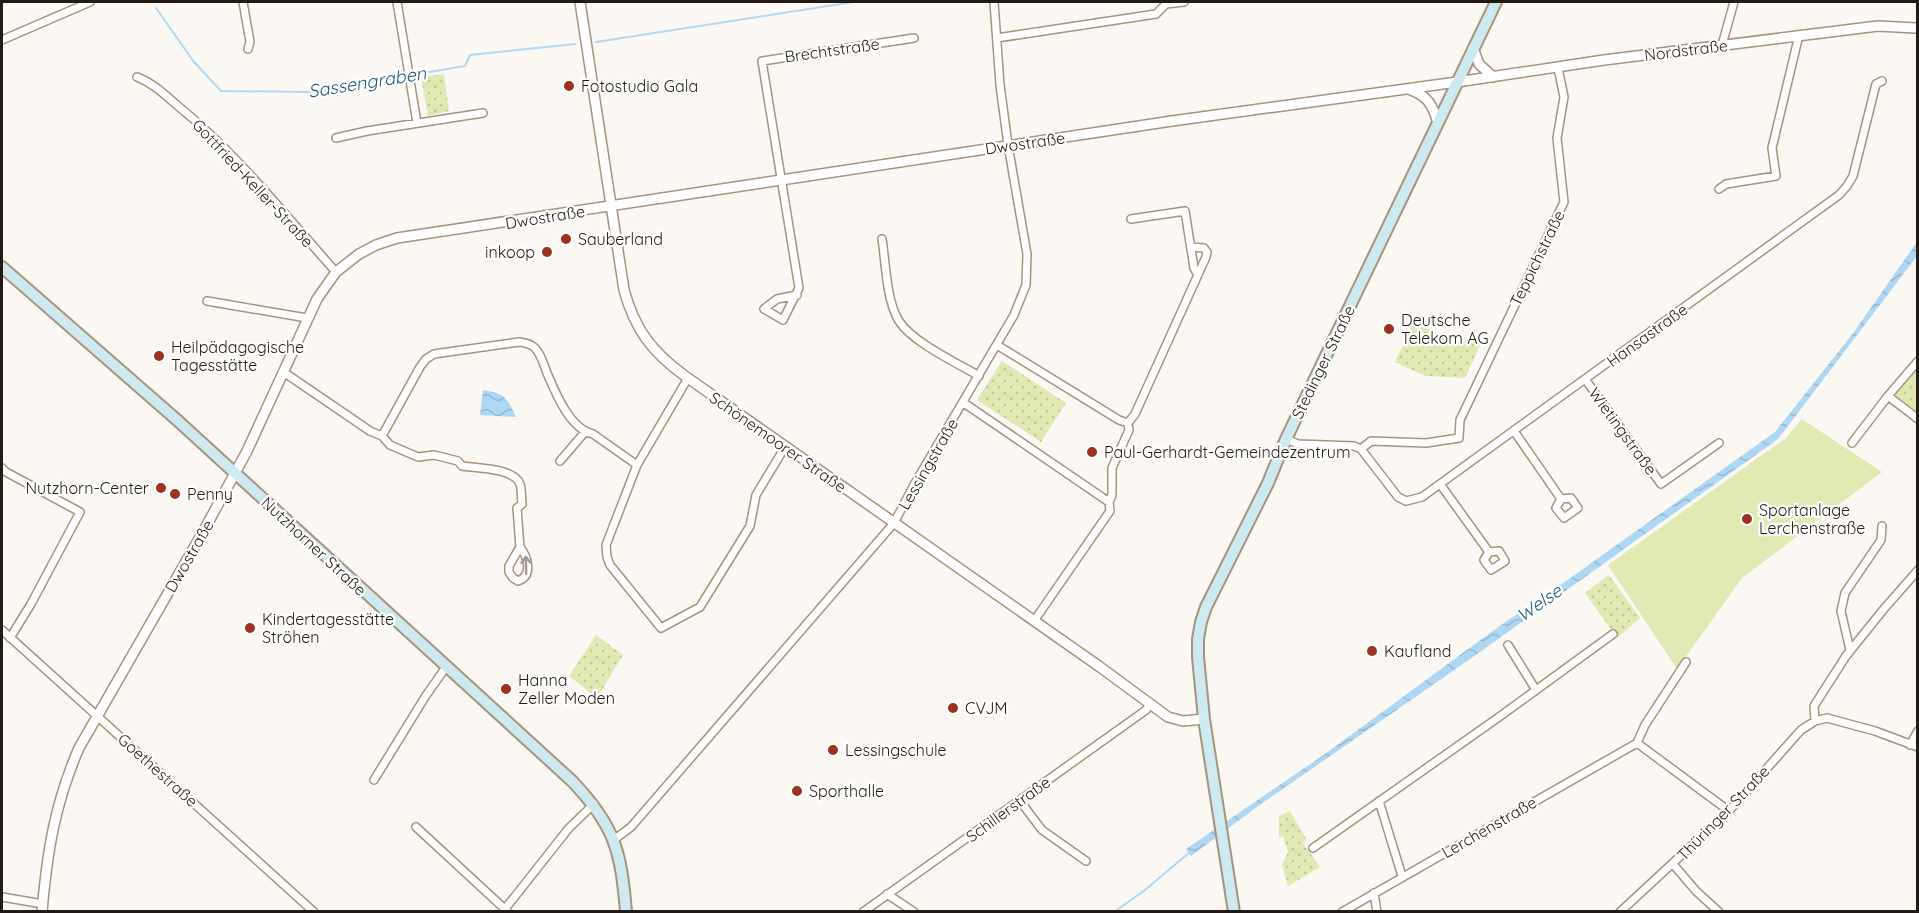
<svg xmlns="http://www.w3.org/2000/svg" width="1919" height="913" font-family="Quicksand,sans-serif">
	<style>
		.grass { fill: url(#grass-dots) }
		.pitch { fill: #e1e9b3 }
		.water { fill: url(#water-waves) }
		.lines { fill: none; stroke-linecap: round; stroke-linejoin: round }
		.stream { stroke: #add7f4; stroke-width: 2 }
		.minor-casing { stroke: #a7927c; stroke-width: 10 }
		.tertiary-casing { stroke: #a7927c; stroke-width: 12 }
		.secondary-casing { stroke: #a7927c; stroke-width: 14 }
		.minor { stroke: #fff; stroke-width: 7 }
		.tertiary { stroke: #fff; stroke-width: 9 }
		.secondary { stroke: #cceaef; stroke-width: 10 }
		.oneway { stroke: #9c9895 }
		.poi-dot { fill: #9c321f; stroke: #fff; stroke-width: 2 }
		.labels { text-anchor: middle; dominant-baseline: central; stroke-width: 4.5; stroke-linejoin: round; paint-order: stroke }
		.street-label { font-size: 16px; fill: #231b13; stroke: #fff }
		.poi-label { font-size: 16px; fill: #231b13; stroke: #fff; text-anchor: start }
		.water-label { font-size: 18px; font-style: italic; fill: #1f5576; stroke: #fff }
	</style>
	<defs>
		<pattern id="grass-dots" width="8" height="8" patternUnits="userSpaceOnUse" patternTransform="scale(1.5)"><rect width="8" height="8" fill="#e1e9b3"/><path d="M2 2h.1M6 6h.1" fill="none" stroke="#c1c799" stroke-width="1.8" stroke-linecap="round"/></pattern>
		<pattern id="water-waves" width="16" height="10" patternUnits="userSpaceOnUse" patternTransform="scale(1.5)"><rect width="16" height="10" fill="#add7f4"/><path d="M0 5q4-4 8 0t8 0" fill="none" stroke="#95b8d0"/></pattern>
	</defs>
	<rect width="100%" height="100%" fill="#fbf7f2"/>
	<path class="grass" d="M444 74 449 111 428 116 421 77Z
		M1414 322 1456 342 1481 343 1465 378 1425 376 1395 362Z
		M1002 361 1066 403 1041 442 977 400Z
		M1917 365V412L1892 394Z
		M1609 575 1640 618 1617 638 1585 593Z
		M596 635 623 655 597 698 569 676Z
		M1290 811 1306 839 1303 843 1320 867 1288 886 1282 865 1288 852 1283 836 1279 837V816Z"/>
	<path class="pitch" d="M1802 419 1882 472 1742 578 1677 669 1608 565 1786 438Z"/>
	<path class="water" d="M1917 242V256L1778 439 1473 657 1261 804 1191 856 1186 849 1325 754 1501 625 1552 591 1775 432 1854 332Z
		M483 390C505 393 507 398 516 417L480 415Z"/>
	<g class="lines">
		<path class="stream" d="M156 8 194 62 221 91 312 92 465 66 470 55 575 44
			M596 42 854 2
			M1114 912 1145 890 1190 852"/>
		<defs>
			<path id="minor" d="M243 2 250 42 248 49
				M397 2 417 123
				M997 38 1156 14 1166 4 1184 2
				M2 40 90 2
				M1722 45 1734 2
				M137 77C153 83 165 95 178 106 237 154 285 215 336 272
				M336 138 367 131 483 113
				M1719 189 1726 184 1776 176 1772 148 1799 35
				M1131 219 1185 211 1194 268 1198 275
				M882 239C886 264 886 300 899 321 912 342 957 363 979 376
				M797 295 777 299 764 309 783 320 799 288 762 61 914 38
				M207 301 307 318
				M997 345 1119 420 1128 423
				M285 373 370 431 382 436 390 445 418 457 434 455 458 461 462 466C477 468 514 468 520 484 522 489 521 498 522 504L517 508 520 547 509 566V572L513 578 518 581C533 576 528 557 520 547
				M688 378 637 465 606 545 607 557 610 565 661 628 700 607 750 526 756 495 785 447
				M1585 379 1661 484 1719 443
				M1888 396 1918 419
				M964 403 1109 502
				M1514 431 1561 499 1556 508 1564 518 1578 508 1571 498 1561 499
				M382 436 420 367 426 359 434 354 519 342C525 343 530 343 535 348 541 354 544 365 547 373 556 394 570 429 593 434L637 465
				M1286 439 1298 444 1354 446 1361 449 1398 497 1406 501 1422 497 1839 195 1847 186 1853 176 1876 84 1882 81
				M1852 443 1888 396 1918 361
				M1361 449 1371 441 1426 443 1459 438 1460 420 1564 202 1557 138 1564 97 1558 68
				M560 461 585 432
				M2 468 6 472 80 512 31 604 10 638
				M1440 484 1489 552 1484 560 1491 570 1505 561 1499 551 1489 552
				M1034 621 1110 511 1109 502 1112 495V468L1129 430 1128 423 1135 414 1206 257 1207 252 1204 248 1191 247
				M2 630 314 912
				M1508 645 1536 690
				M1850 650 1841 611 1845 593 1881 540 1882 526
				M1815 721 1814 706 1846 656 1883 610 1918 570
				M1637 743 1729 811
				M1910 745 1918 731
				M374 780 425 697 446 667
				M1020 801 1042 830 1086 861
				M1379 801 1402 876
				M416 827 507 911
				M615 839 631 827 894 523 915 483 1014 315 1026 285 1027 254 1008 145 1000 85 994 2
				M1313 848 1499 717 1613 634
				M1673 864 1696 891 1719 912
				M1374 893 1377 912
				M887 894 914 912
				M2 897 43 904
				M505 909 569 828 594 804
				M863 912 1146 710 1150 704
				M1342 912 1637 743 1645 725 1686 662
				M1620 912 1729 811 1801 730 1815 721 1827 718 1875 731 1918 747"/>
			<path id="tertiary" d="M580 2 624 290C635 330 652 352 685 376L1100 667 1168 717 1183 721 1204 719
				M1473 48 1479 64 1493 77
				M1411 90C1428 96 1433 106 1438 123
				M42 912C47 852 55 803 79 748L203 532 247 451 317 299 336 272 359 254 376 245 397 238 1172 121 1457 82 1604 60 1878 26 1916 28"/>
			<path id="secondary" d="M2 267 177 420 572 781C615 826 621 851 626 912
				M1234 912 1204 719 1198 657V639L1201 622 1206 607 1268 483 1286 439 1496 2"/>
		</defs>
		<use href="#minor" class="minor-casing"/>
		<use href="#tertiary" class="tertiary-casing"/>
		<use href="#secondary" class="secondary-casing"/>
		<use href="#minor" class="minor"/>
		<use href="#tertiary" class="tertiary"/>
		<use href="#secondary" class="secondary"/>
	</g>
	<defs><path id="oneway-shaft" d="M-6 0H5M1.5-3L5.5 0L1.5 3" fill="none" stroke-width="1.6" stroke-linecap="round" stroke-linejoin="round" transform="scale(1.5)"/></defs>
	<use class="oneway" href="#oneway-shaft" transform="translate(526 565) rotate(-91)"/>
	<g class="poi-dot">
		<circle cx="569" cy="86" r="6"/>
		<circle cx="566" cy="239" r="6"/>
		<circle cx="547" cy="252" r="6"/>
		<circle cx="1389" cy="329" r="6"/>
		<circle cx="159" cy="356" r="6"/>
		<circle cx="1092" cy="452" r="6"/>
		<circle cx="161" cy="488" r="6"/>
		<circle cx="175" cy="494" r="6"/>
		<circle cx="1747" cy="519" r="6"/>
		<circle cx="250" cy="628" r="6"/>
		<circle cx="1372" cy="651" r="6"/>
		<circle cx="506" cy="689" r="6"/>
		<circle cx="953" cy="708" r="6"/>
		<circle cx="833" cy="750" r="6"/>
		<circle cx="797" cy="791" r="6"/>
	</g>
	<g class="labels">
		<g class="street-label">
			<text transform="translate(832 50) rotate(-8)">Brechtstraße</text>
			<text transform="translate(1686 50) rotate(-7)">Nordstraße</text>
			<text transform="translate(1025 143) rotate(-8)">Dwostraße</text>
			<text transform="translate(253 183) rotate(47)">Gottfried-Keller-Straße</text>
			<text transform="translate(545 217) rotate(-9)">Dwostraße</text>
			<text transform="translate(1537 258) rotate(-64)">Teppichstraße</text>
			<text transform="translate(1647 335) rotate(-36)">Hansastraße</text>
			<text transform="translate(1323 362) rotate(-64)">Stedinger Straße</text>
			<text transform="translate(1623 431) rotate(54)">Wietingstraße</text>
			<text transform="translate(778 442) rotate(35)">Schönemoorer Straße</text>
			<text transform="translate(928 464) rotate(-60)">Lessingstraße</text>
			<text transform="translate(314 546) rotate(43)">Nutzhorner Straße</text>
			<text transform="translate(189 556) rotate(-60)">Dwostraße</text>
			<text transform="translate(158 770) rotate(42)">Goethestraße</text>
			<text transform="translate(1008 809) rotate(-36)">Schillerstraße</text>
			<text transform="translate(1723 813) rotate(-46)">Thüringer Straße</text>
			<text transform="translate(1489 827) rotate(-30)">Lerchenstraße</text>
		</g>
		<g class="poi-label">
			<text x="581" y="86">Fotostudio Gala</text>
			<text x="578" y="239">Sauberland</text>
			<text x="535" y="252" text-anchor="end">inkoop</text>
			<text x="1401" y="320">Deutsche<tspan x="1401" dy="18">Telekom AG</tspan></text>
			<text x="171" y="347">Heilpädagogische<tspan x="171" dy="18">Tagesstätte</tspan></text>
			<text x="1104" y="452">Paul-Gerhardt-Gemeindezentrum</text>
			<text x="149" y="488" text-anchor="end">Nutzhorn-Center</text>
			<text x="187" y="494">Penny</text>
			<text x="1759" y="510">Sportanlage<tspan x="1759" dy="18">Lerchenstraße</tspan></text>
			<text x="262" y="619">Kindertagesstätte<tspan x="262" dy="18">Ströhen</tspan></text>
			<text x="1384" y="651">Kaufland</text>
			<text x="518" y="680">Hanna<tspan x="518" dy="18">Zeller Moden</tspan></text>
			<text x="965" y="708">CVJM</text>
			<text x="845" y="750">Lessingschule</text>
			<text x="809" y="791">Sporthalle</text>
		</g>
		<g class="water-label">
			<text transform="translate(367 82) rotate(-9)">Sassengraben</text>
			<text transform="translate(1539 603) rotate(-35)">Welse</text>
		</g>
	</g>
	<rect width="1919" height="913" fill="none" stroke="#231b13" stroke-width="6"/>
</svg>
